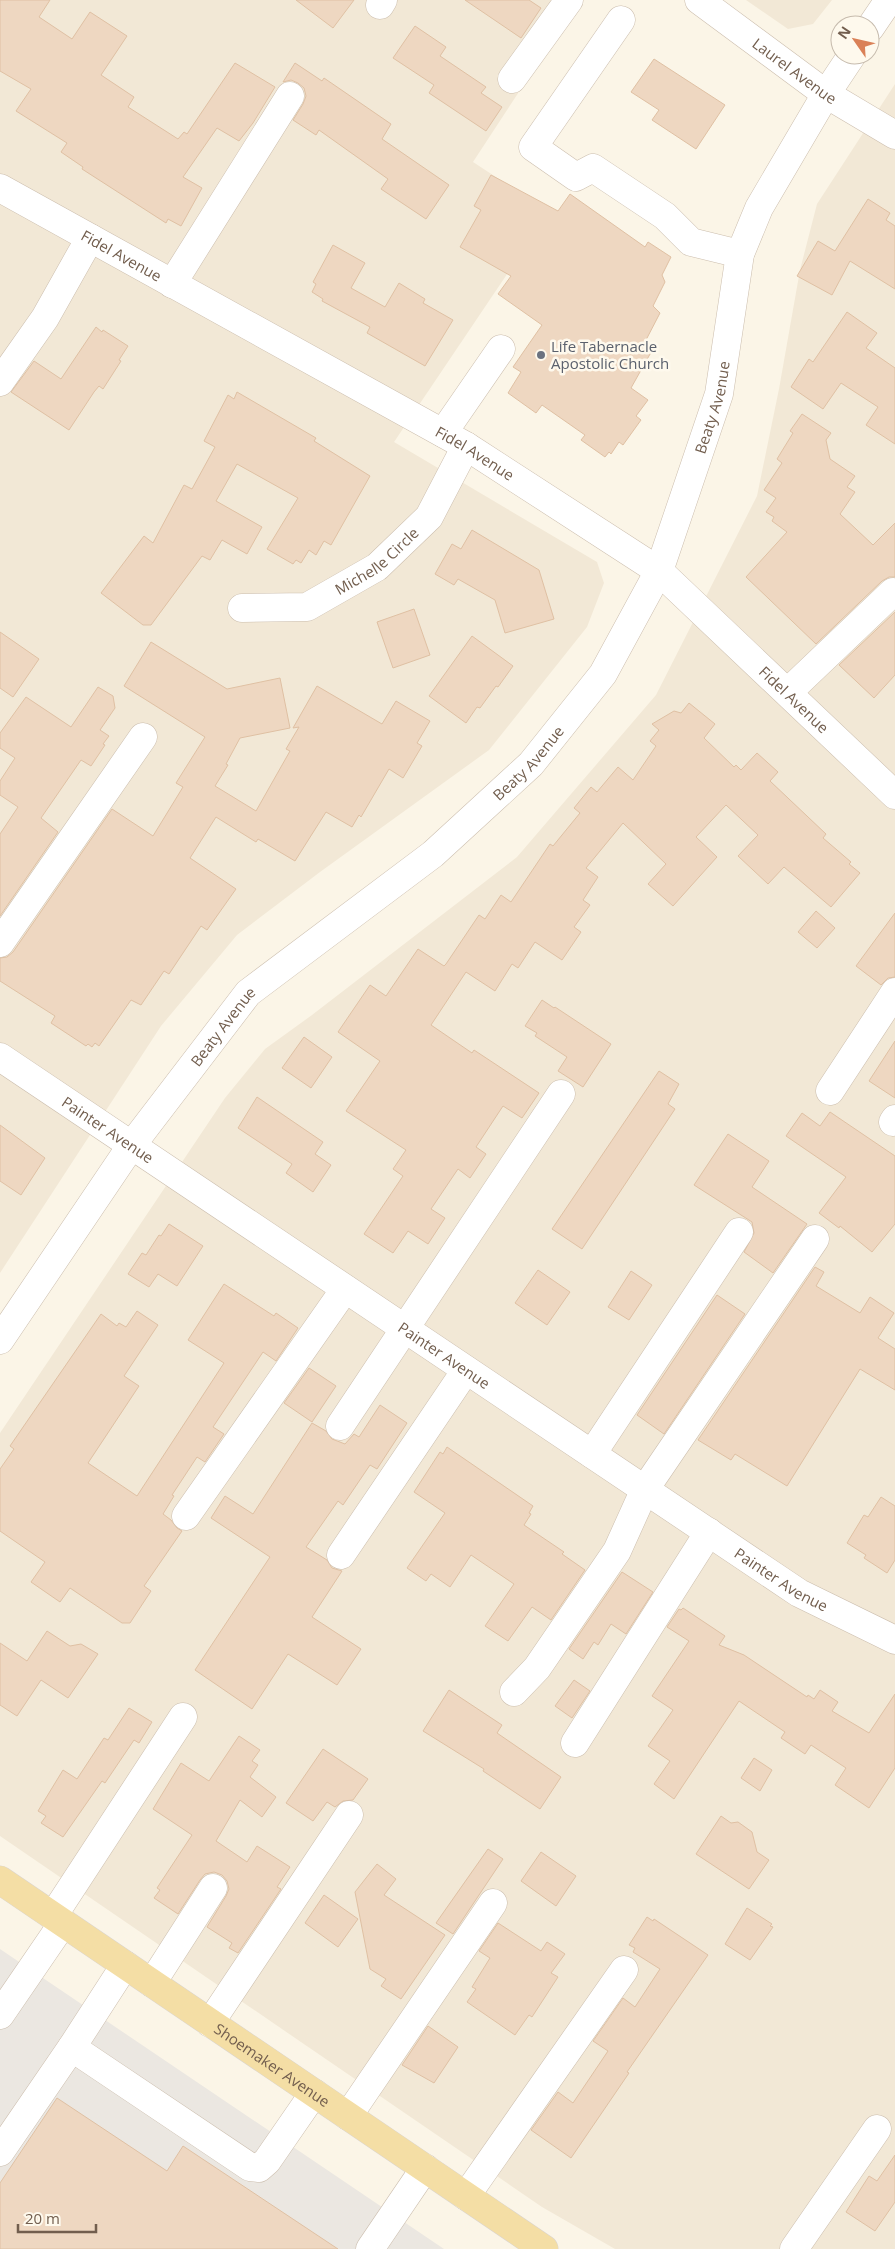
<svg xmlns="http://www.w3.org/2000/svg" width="895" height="2249" font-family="'Open Sans',sans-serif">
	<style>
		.residential { fill: #f2e8d6 }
		.industrial { fill: #ebe7e1 }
		.building { fill: #eed7c1; stroke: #dfc0a3 }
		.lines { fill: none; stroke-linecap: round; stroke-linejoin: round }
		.minor-casing { stroke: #ccbeae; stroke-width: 29 }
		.major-casing { stroke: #dad5d1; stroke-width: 29 }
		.minor { stroke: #fff; stroke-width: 28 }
		.major { stroke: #f4dea5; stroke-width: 28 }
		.worship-dot { fill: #6b7280; stroke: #fef9ed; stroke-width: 2 }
		.labels { text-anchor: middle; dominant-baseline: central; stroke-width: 5; stroke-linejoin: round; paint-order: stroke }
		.street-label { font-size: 15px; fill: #725e4e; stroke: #fef9ed }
		.worship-label { font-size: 15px; fill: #5b616d; stroke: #fef9ed; text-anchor: start }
	</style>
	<rect width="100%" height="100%" fill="#fbf5e7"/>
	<path class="residential" d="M0 0H579L473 162 549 212 394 442 597 562 604 583 587 627 489 750 320 872 237 935 161 1026 0 1273Z
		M746 0H832L813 24 788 29Z
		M895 84V2249H615L542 2207 0 1836V1433L225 1098 265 1049 312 1015 517 857 656 695 757 496 779 389 800 270 817 204Z"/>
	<path class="industrial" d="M0 1949 444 2249H0Z"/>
	<path class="building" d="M0 0H50L39 17 72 39 90 12 127 36 101 75 134 97 128 107 178 139 184 132 187 134 235 63 275 87 253 123 239 141 217 128 183 177 202 188 181 226 168 219 166 223 82 169 83 167 61 152 67 143 16 111 31 89 0 71Z
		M296 0H354L333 28Z
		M465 0H529L541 8 521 38Z
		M415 26 446 47 440 56 486 87 481 93 502 107 486 131 429 93 434 85 393 58Z
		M654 59 725 105 696 149 652 120 659 110 631 92Z
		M295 63 322 81 324 78 391 124 382 139 449 185 426 219 381 189 388 179 319 130 316 135 293 120 303 104 306 96 304 88 298 83 291 80 283 82Z
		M491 175 558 211 570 194 645 247 648 242 671 257 662 275 665 282 653 306 660 313 646 340 654 347 631 388 648 400 636 416 641 420 623 445 619 442 611 454 609 452 605 457 581 440 585 435 542 405 536 413 508 393 521 372 513 367 542 325 498 294 511 276 460 247 481 210 474 206Z
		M868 199 890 213 886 220 895 226V289L850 261 832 295 797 276 818 241 835 251Z
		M333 245 365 263 351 288 385 307 399 283 425 299 423 303 453 320 425 366 367 333 370 327 322 301 323 299 312 292 316 284 313 282Z
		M847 312 877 333 866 348 895 368V444L866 425 878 407 841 383 823 409 791 387 809 359 813 362Z
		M96 327 102 332 103 330 128 346 119 360 121 361 103 389 99 386 94 392 69 430 11 392 34 361 61 379Z
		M237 392 316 438 314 441 370 476 331 545 324 541 316 555 309 550 301 563 296 560 293 564 267 549 298 498 237 464 216 501 262 527 247 554 222 540 210 560 202 556 151 625H143L101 593 144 536 153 543 184 485 192 489 215 447 204 441 228 395 234 399Z
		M802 414 831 433 826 440 830 459 855 476 847 487 855 492 840 514 873 545 895 523V577H889L882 581 816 644 746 577 787 532 772 521 774 517 766 512 776 498 764 490 782 463 777 459 793 433 790 431Z
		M472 530 539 570 554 619 505 633 495 600 458 579 454 585 435 574 452 544 461 549Z
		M414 609 430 655 393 668 377 622Z
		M895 612V675L874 698 839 665Z
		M0 632 39 659 13 697 0 688Z
		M472 636 513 666 498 687 496 686 480 708 477 707 466 723 429 696Z
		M151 642 227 689 280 678 290 728 240 738 226 764 228 765 215 786 256 811 290 751 286 749 299 727 293 728 317 686 382 724 396 701 430 721 417 743 422 746 403 778 389 769 361 817 359 815 352 827 326 812 295 861 258 839 256 842 216 817 190 858 236 889 207 930 201 926 169 974 164 971 141 1005 131 1000 99 1046 95 1043 92 1047 88 1044 86 1046 51 1023 55 1016 0 981V958L7 957 13 952 112 809 153 836 183 787 176 783 205 737 124 686Z
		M98 687 113 696 115 708 100 730 109 736 103 744 105 745 91 766 81 760 41 818 58 832 0 916V834L18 807 0 795V781L15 758 0 748V733L26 697 71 727Z
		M689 703 715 724 704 738 734 767 736 765 741 770 757 753 778 772 770 781 826 834 823 838 851 862 849 864 860 873 831 907 784 867 768 884 738 856 758 835 726 805 696 837 717 857 673 906 648 884 666 864 623 823 586 868 598 877 583 900 590 905 574 927 581 932 562 960 535 942 518 968 512 964 495 991 466 972 431 1025 472 1053 474 1050 539 1093 522 1118 503 1106 476 1147 486 1154 470 1178 458 1169 431 1209 445 1218 428 1244 408 1231 393 1253 364 1234 403 1176 393 1169 406 1150 346 1111 380 1061 338 1032 370 985 386 996 418 949 444 966 446 964 479 915 485 919 501 895 511 902 550 844 553 846 580 813 574 808 591 787 597 792 618 767 633 780 656 746 650 741 659 730 652 724 674 711 681 713Z
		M816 911 835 928 817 948 798 932Z
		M895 913V977L888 978 881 985 856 966Z
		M542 1000 554 1008 555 1007 611 1044 583 1087 558 1071 567 1057 535 1036 537 1033 525 1026Z
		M304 1037 332 1057 311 1088 282 1068Z
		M895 1041V1098L869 1081Z
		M659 1071 679 1084 668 1104 675 1109 582 1249 552 1229Z
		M257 1097 323 1142 315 1154 331 1165 313 1192 286 1173 292 1164 238 1128Z
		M830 1112 895 1156V1224L872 1252 840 1226 839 1228 819 1213 846 1177 786 1136 802 1113 820 1126Z
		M0 1125 45 1158 21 1195 0 1181Z
		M728 1134 769 1161 752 1187 807 1224 773 1273 744 1252 754 1233 752 1222 694 1185Z
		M169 1224 203 1246 177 1286 158 1274 149 1287 128 1274 142 1253 146 1255 159 1235 161 1236Z
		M815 1267 824 1272 816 1286 860 1313 870 1297 894 1313 878 1338 895 1349V1390L860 1369 787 1486 735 1454 731 1460 698 1440Z
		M538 1270 570 1292 547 1325 515 1303Z
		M631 1271 652 1285 629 1320 608 1307Z
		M224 1284 274 1316 276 1313 298 1328 276 1361 263 1352 213 1427 224 1434 205 1462 197 1457 172 1495 174 1496 163 1514 171 1520 177 1528 182 1531 144 1586 151 1591 130 1623H122L70 1588 60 1602 31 1582 45 1562 0 1531V1469L14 1449 10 1446 101 1314 117 1326 119 1323 126 1327 137 1311 158 1325 124 1376 139 1386 88 1463 137 1496 224 1363 188 1340Z
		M717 1295 745 1314 664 1434 637 1415Z
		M309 1368 336 1386 312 1422 284 1403Z
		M380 1405 407 1423 377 1469 370 1465 343 1505 338 1501 306 1547 327 1560 332 1568 342 1571 312 1617 361 1649 337 1685 288 1654 252 1709 195 1670 270 1557 211 1518 225 1496 253 1514 312 1423 326 1431 332 1439 345 1444 354 1434 359 1437Z
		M447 1447 533 1506 529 1513 531 1514 524 1525 564 1552 562 1554 585 1570 551 1620 532 1607 508 1641 485 1626 514 1584 471 1555 450 1587 431 1574 426 1581 407 1568 445 1513 414 1492 440 1452 443 1454Z
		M881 1497 895 1506V1560L887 1573 864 1558 866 1555 847 1543 864 1515 868 1517Z
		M622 1572 653 1592 626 1634 611 1624 598 1645 594 1642 583 1659 569 1649Z
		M683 1608 725 1636 719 1645 744 1655 807 1697 808 1695 814 1699 820 1690 838 1702 832 1711 869 1733 895 1694V1768L869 1808 835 1785 846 1768 811 1745 805 1754 781 1738 785 1732 739 1701 674 1799 654 1784 670 1761 648 1746 673 1710 652 1696 689 1641 667 1627 679 1609 681 1610Z
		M47 1631 70 1646 81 1644 98 1654 68 1698 41 1680 17 1716 0 1705V1643L27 1661Z
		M574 1680 590 1691 572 1718 555 1706Z
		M449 1690 502 1725 497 1733 561 1777 540 1809 483 1771 484 1769 423 1731Z
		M129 1708 152 1722 139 1743 134 1740 105 1783 102 1781 63 1837 41 1823 46 1816 38 1811 63 1770 77 1779 104 1738 108 1740Z
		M239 1736 260 1750 252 1761 258 1765 250 1777 276 1797 262 1817 240 1800 216 1841 247 1862 257 1846 290 1867 277 1887 281 1889 238 1953 229 1948 232 1943 207 1927 226 1896 229 1889 227 1881 222 1875 214 1872 205 1874 200 1880 178 1914 154 1898 160 1890 157 1888 192 1835 153 1809 181 1763 209 1781Z
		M323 1749 368 1779 353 1800 343 1801 335 1807 327 1802 313 1821 286 1803Z
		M754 1758 772 1770 760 1791 741 1778Z
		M721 1816 731 1823 738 1822 752 1832 757 1852 769 1860 749 1889 696 1854Z
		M488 1849 503 1859 453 1934 436 1923Z
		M541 1852 576 1876 556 1906 521 1881Z
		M377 1864 396 1879 384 1895 445 1935 401 1999 381 1986 386 1979 370 1969 355 1892Z
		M324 1895 358 1919 338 1947 305 1923Z
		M747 1908 772 1924 770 1926 773 1927 750 1960 725 1944Z
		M647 1917 653 1921 654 1919 708 1955 627 2072 629 2073 571 2158 531 2130 558 2092 573 2103 608 2051 593 2041 623 1998 635 2007 660 1969 633 1952 635 1948 629 1945Z
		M498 1923 541 1951 547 1942 565 1954 551 1973 558 1977 532 2017 529 2015 515 2035 467 2002 476 1989 472 1987 490 1958 479 1951Z
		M428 2026 458 2047 434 2083 402 2065Z
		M57 2098 167 2171 183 2146 338 2249H0V2183Z
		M895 2155V2202L875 2231 846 2212 869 2176 877 2181Z"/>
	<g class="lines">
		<defs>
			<g id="minor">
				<path id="s1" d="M699 0 826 94 895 135"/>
				<path d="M380 5 383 0"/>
				<path d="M621 20 533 147 576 177 593 168 665 216 691 242 740 254"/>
				<path d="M870 28 889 0"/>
				<path d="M512 79 569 0"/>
				<path id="s2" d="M0 188 466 446 659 571 895 795"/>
				<path d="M172 284 290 96"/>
				<path d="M0 382 45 318 90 238"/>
				<path d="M443 433 501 349"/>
				<path id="s3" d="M242 608 307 607 377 567 429 517 466 446"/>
				<path d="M788 692 893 592"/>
				<path d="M0 943 143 737"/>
				<path id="s4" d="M0 1057 799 1593 895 1640"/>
				<path d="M830 1091 895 992"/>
				<path d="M893 1122 895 1119"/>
				<path id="s5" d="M0 1340 131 1146 248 993 433 854 531 764 603 674 659 571 719 394 740 254 759 208 826 94 852 55"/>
				<path d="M340 1426 561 1094"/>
				<path d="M592 1454 739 1232"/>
				<path d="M186 1516 345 1289"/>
				<path d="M341 1555 466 1370"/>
				<path d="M514 1692 537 1668 617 1551 645 1489 815 1239"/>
				<path d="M575 1743 709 1532"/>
				<path d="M53 1916 183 1717"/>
				<path d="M125 1965 72 2047 83 2055 250 2167 259 2168 267 2161 314 2093"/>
				<path d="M152 1983 213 1888"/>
				<path d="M0 2015 63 1923"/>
				<path d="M210 2023 349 1815"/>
				<path d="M348 2116 493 1903"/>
				<path d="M0 2152 72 2047"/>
				<path d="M466 2196 624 1970"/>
				<path d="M370 2249 425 2168"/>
				<path d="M794 2249 877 2129"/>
			</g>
			<g id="major">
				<path id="s6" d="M0 1880 544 2249"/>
			</g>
		</defs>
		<use href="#minor" class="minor-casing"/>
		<use href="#major" class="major-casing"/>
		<use href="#minor" class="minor"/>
		<use href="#major" class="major"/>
	</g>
	<circle class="worship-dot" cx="541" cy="355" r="5"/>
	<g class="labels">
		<g class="street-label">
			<text stroke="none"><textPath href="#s1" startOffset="119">Laurel Avenue</textPath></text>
			<text stroke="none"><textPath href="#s2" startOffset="139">Fidel Avenue</textPath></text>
			<text stroke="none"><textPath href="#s5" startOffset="1196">Beaty Avenue</textPath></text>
			<text stroke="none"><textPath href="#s2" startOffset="544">Fidel Avenue</textPath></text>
			<text stroke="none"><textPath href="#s3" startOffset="149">Michelle Circle</textPath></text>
			<text stroke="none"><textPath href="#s2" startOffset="949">Fidel Avenue</textPath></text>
			<text stroke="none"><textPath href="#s5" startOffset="790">Beaty Avenue</textPath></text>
			<text stroke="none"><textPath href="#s5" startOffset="385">Beaty Avenue</textPath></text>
			<text stroke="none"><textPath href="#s4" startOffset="130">Painter Avenue</textPath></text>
			<text stroke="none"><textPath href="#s4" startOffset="535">Painter Avenue</textPath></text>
			<text stroke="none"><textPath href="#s4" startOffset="940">Painter Avenue</textPath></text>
			<text stroke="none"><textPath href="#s6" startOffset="329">Shoemaker Avenue</textPath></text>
		</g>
		<g class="worship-label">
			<text x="551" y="346">Life Tabernacle<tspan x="551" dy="17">Apostolic Church</tspan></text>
		</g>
	</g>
	<g transform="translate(855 40) rotate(304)"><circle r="24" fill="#fef9ed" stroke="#c6bbad"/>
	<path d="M0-4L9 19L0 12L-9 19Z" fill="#da8157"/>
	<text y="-8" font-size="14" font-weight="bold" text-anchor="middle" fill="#725e4e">N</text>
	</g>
	<path d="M18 2224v8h78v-8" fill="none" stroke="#725e4e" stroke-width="2.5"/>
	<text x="25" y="2224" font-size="15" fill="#725e4e" stroke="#fef9ed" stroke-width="4" paint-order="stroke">20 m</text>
</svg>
